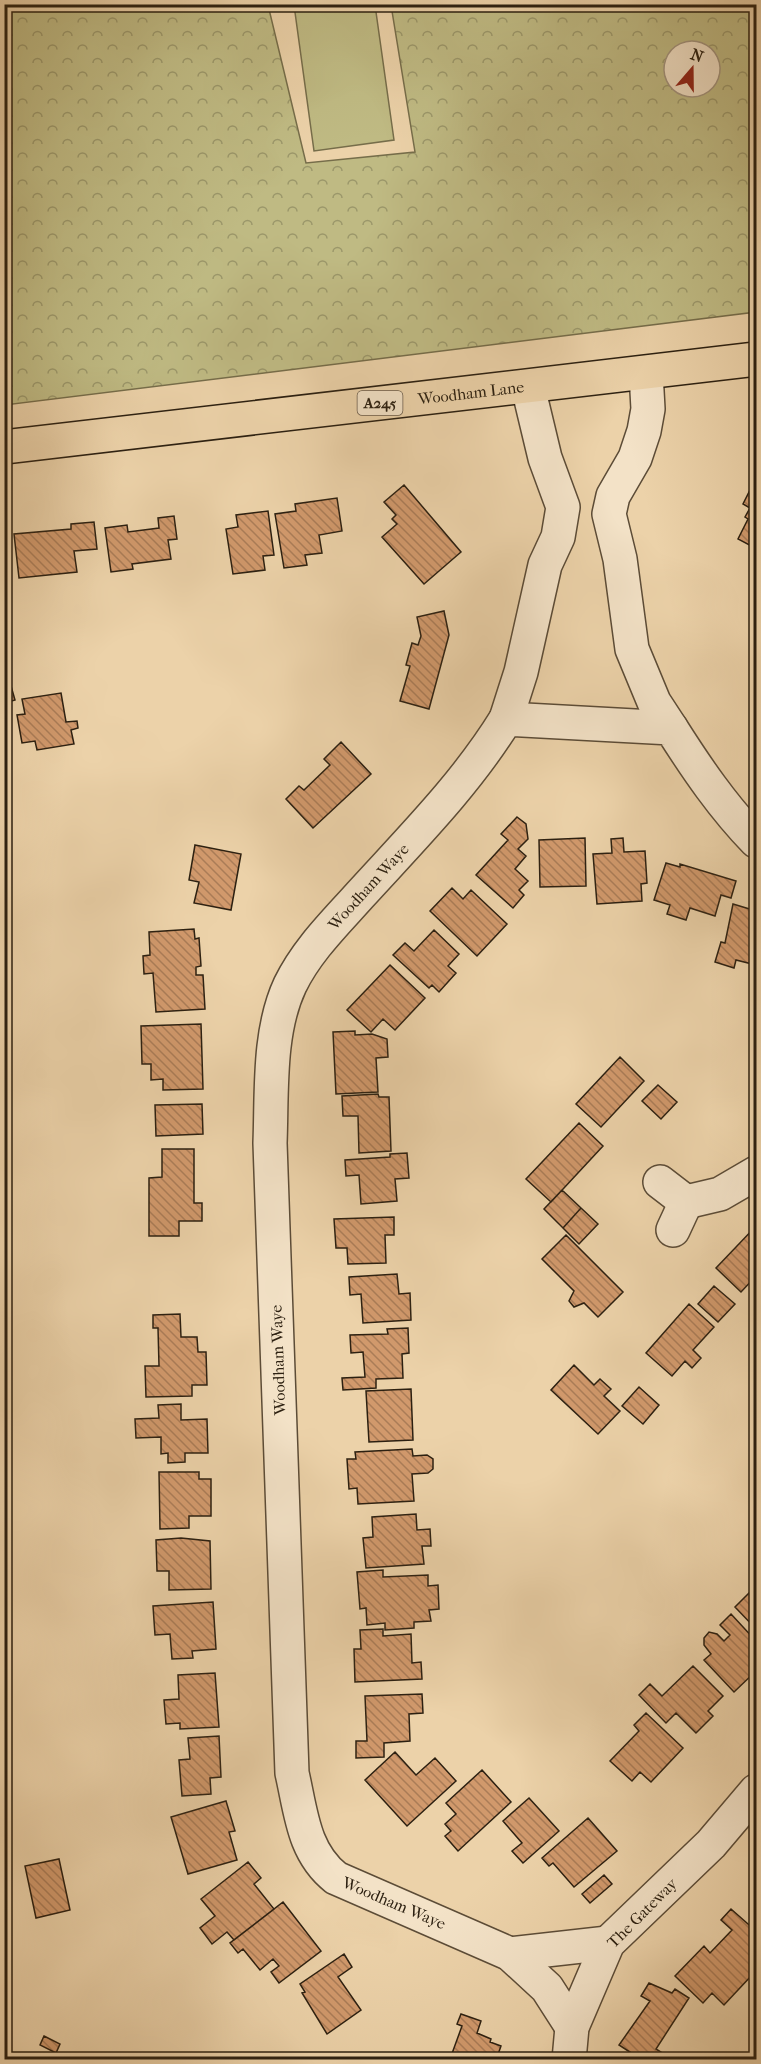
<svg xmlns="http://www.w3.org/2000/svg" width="761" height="2064" font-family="'IM FELL French Canon',serif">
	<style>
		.grass { fill: #bfba83; stroke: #766d4a; stroke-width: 1.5 }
		.forest { fill: url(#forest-crowns); stroke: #766d4a; stroke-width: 1.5; fill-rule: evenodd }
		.building { fill: url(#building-back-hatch); stroke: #2c2011; stroke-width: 1.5 }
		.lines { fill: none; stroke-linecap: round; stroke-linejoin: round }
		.minor-casing { stroke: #5c4c37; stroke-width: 36 }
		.major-casing { stroke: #2c2011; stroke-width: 36 }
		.minor { stroke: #f3e2c7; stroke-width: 33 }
		.major { stroke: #ecd2a9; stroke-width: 33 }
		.labels { text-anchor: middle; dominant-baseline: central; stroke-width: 5; stroke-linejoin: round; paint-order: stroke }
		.shield { fill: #f3e2c7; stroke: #685a48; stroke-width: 1.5 }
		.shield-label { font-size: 15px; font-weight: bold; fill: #2c2011 }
		.street-label { font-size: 16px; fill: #2c2011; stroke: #f3e2c7 }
	</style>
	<defs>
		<pattern id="forest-crowns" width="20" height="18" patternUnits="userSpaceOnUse" patternTransform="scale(1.5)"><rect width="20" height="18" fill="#bfba83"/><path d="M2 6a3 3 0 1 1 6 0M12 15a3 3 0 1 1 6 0" fill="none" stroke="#9b976a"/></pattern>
		<pattern id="building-back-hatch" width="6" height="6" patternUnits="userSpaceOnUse" patternTransform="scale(1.5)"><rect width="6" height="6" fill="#d1996c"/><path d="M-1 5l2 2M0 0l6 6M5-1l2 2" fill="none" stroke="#aa7c57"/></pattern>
	</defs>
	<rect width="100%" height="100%" fill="#ecd2a9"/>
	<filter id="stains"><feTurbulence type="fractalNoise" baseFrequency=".00333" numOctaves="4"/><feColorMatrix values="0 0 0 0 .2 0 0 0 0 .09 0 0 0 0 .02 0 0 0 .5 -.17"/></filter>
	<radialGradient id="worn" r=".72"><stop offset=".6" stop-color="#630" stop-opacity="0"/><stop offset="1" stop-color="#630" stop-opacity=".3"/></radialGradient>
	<path class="grass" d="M294 5H375L394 140 314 151Z"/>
	<path class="forest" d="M4 5H268L306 163 415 152 391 5H756V312L5 405ZM674 51H710V87H674Z"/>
	<path class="building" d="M756 478V545L755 548 738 539 748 519 745 517 750 508 743 504Z
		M404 485 461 552 424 584 382 537 397 524 392 519 396 515 384 502Z
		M337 498 342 531 319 535 322 553 305 555 307 565 284 568 275 514 296 511 295 504Z
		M268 511 274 555 263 556 265 570 233 574 226 529 238 527 236 515Z
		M174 516 177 539 168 540 171 559 132 564 133 569 111 572 105 528 127 525 128 532 159 528 158 518Z
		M94 522 97 549 74 551 77 572 19 578 14 534 71 529V524Z
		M444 611 449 635 429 709 400 701 410 666 406 665 412 643 418 645 421 636 417 617Z
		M9 679 15 700 4 703V680Z
		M61 693 66 722 77 721 78 728 71 730 74 744 37 750 35 741 22 743 17 715 25 714 22 699Z
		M341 742 371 774 313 828 286 799 299 786 304 790 330 765 324 759Z
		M517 817 526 824 528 839 518 849 526 856 515 869 528 881 519 890 524 895 513 908 476 875 508 840 501 834Z
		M585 838 586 886 540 887 539 840Z
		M623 838 624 852 645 851 647 883 641 884 642 901 597 904 593 854 612 853 611 839Z
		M195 845 241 854 231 910 194 903 199 882 189 880Z
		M666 863 680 867V864L736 881 731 898 721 895 715 916 690 908 686 920 667 914 670 905 654 900Z
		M452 888 463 899 471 890 507 924 477 956 430 911Z
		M733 904 753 910 751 917 756 919V965L736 960 734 968 715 962 721 942 725 943Z
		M194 929 195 939 199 938 201 966 196 967V975H203L205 1009 156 1012 153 973 144 974 143 956 150 955 149 932Z
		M434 930 459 954 448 966 456 973 439 992 432 985 429 988 393 955 405 943 414 951Z
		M390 965 425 998 395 1030 383 1019 371 1032 347 1010Z
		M201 1024 203 1089 163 1090V1079L151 1080V1064H142L141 1026Z
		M355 1031V1035L372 1034 387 1039 388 1057 376 1058 378 1092 336 1094 333 1032Z
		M620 1057 644 1081 601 1127 576 1104Z
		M658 1085 677 1102 661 1119 642 1101Z
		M378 1094 379 1097H389L391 1151 359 1153 358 1116H343L342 1096Z
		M202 1104 203 1134 156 1136 155 1105Z
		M579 1123 603 1146 551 1202 526 1179Z
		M162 1149H194V1203H202V1221H179V1236H149V1178L162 1177Z
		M407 1153 409 1178 395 1179 397 1201 361 1204 359 1175 346 1176 345 1160 390 1157V1154Z
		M562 1190 581 1208 563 1228 544 1209Z
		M581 1208 598 1224 579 1244 563 1228Z
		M394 1217V1235H385L386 1263 348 1264 347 1248H336L334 1219Z
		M756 1226V1276L741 1292 716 1268Z
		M566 1235 623 1292 598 1317 584 1303 574 1307 569 1301 574 1291 542 1259Z
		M397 1274 399 1294 410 1293 411 1320 363 1323 361 1294 350 1295 349 1277Z
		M714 1286 735 1304 718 1322 698 1304Z
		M689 1304 714 1327 693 1350 701 1358 692 1368 685 1361 672 1376 646 1353Z
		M180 1314 181 1337H197L198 1352H206L207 1385H192V1396L146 1397 145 1366H159L158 1328H153V1315Z
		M408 1328 409 1353 402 1354 403 1378 376 1379V1388L343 1390 342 1378 365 1377 363 1352 351 1353 350 1335 388 1334 387 1329Z
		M574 1365 594 1385 600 1379 611 1389 604 1396 620 1411 598 1434 551 1390Z
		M639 1387 659 1405 643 1424 622 1406Z
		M411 1389 413 1440 369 1442 366 1391Z
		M181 1404V1420L207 1419 208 1453H185V1462L168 1463V1453L161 1454V1437L136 1438 135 1419 159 1418 158 1405Z
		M412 1449 413 1456 427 1455 433 1459V1469L428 1473 412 1474 414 1501 358 1504 357 1488 349 1489 347 1459H356L355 1452Z
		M159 1472H199V1479H211V1516H189V1528L160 1529Z
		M416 1514 417 1530 430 1529 431 1546H422L424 1564 366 1568 363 1538 373 1537 372 1517Z
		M181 1538 210 1541 211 1589 169 1590V1571H157L156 1540Z
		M383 1570V1577L428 1575V1586L438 1585 439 1609 429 1610 431 1621 414 1622V1628L385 1630V1623L367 1625 366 1608 360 1609 357 1572Z
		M756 1586V1629L735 1607Z
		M213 1602 216 1649 192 1651 193 1658 172 1659 170 1634 155 1635 153 1606Z
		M731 1614 756 1641V1671L734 1692 704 1660 711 1654 704 1645V1638L709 1632 717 1634 724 1641 730 1635 720 1625Z
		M383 1629V1636L411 1634 412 1663 421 1662 422 1679 355 1682 354 1649H361L360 1630Z
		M693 1666 723 1696 708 1711 713 1716 696 1733 676 1713 666 1723 639 1695 650 1684 662 1696Z
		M215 1673 219 1727 180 1729V1723L166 1724 164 1700 179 1699 178 1675Z
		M422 1694 423 1713 409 1714 410 1741 384 1743V1757L356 1758V1741H367L365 1696Z
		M646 1713 683 1748 651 1782 640 1772 632 1781 610 1761 639 1731 634 1725Z
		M219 1736 221 1777 210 1778 211 1794 182 1796 179 1760 190 1759 188 1738Z
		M395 1752 416 1775 435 1758 456 1781 407 1826 365 1780Z
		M482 1770 511 1802 458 1851 445 1836 451 1831 445 1824 456 1814 446 1803Z
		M529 1798 559 1831 523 1863 512 1851 522 1843 503 1821Z
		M226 1801 235 1831 229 1832 237 1860 188 1874 171 1817Z
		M588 1818 617 1851 574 1887 553 1863 549 1866 542 1858Z
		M59 1859 70 1910 36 1918 25 1866Z
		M248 1862 261 1878 254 1884 274 1909 234 1940 227 1932 212 1944 200 1928 215 1916 201 1899Z
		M604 1875 612 1884 590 1903 582 1894Z
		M283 1902 321 1951 279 1983 271 1972 279 1966 273 1959 260 1970 243 1949 238 1953 230 1943Z
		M731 1909 756 1931V1978L753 1974 724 2005 712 1993 703 2003 675 1976 704 1946 710 1953 732 1930 721 1920Z
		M344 1954 352 1967 338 1977 361 2010 327 2034 302 1993 305 1992 300 1984Z
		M649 1983 672 1993 675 1989 689 1998 656 2049 667 2056 665 2060H642L619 2045 650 2001 641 1996Z
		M461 2014 481 2021 477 2033 491 2039 490 2042 501 2046 496 2060 450 2059 462 2026 457 2024Z
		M44 2036 60 2044 56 2053 40 2045Z"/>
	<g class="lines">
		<defs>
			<g id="minor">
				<path d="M646 373 648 409 644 431 635 458 613 496 609 514 620 559 632 649 654 702 671 728"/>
				<path d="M506 719 521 672 545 565 558 537 563 507 545 458 528 387"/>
				<path d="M660 1182 686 1202"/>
				<path d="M686 1202 720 1194 756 1173"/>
				<path d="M673 1230 686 1202"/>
				<path d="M510 1954 608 1943"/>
				<path id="s1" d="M572 2027 547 1988 510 1954 336 1878C303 1852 301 1812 292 1773L270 1143C272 1092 268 1032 290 985 307 950 335 923 360 895 411 839 466 784 506 719L671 728C697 769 723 807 756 841"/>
				<path d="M569 2060 572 2027 608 1943 711 1844 756 1791"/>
			</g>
			<g id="major">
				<path id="s2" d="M4 447 756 359"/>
			</g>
		</defs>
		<use href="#minor" class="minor-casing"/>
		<use href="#major" class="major-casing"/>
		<use href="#minor" class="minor"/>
		<use href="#major" class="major"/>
	</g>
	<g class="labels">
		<rect class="shield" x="357.5" y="391" width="45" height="24" rx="4.5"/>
		<g class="shield-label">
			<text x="380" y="403">A245</text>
		</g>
		<g class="street-label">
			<text stroke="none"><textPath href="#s2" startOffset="470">Woodham Lane</textPath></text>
			<text stroke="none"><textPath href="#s1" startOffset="1320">Woodham Waye</textPath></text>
			<text transform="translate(278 1360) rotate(-92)">Woodham Waye</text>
			<text transform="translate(394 1903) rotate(23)">Woodham Waye</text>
			<text transform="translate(642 1913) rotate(-45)">The Gateway</text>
		</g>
	</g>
	<rect width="761" height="2064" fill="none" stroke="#ecd2a9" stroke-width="24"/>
	<rect x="6" y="6" width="749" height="2052" fill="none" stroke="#2c2011" stroke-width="3"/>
	<rect x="12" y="12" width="737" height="2040" fill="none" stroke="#2c2011" stroke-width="1.5"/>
	<g transform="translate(692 69) rotate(20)"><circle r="28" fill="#f3e2c7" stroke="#a3947e" stroke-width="1.5"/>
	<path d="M0-4.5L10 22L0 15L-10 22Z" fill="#8f2418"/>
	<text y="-9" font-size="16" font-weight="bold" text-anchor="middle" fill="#2c2011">N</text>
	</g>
	<rect width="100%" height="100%" filter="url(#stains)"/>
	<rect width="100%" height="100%" fill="url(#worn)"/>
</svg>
